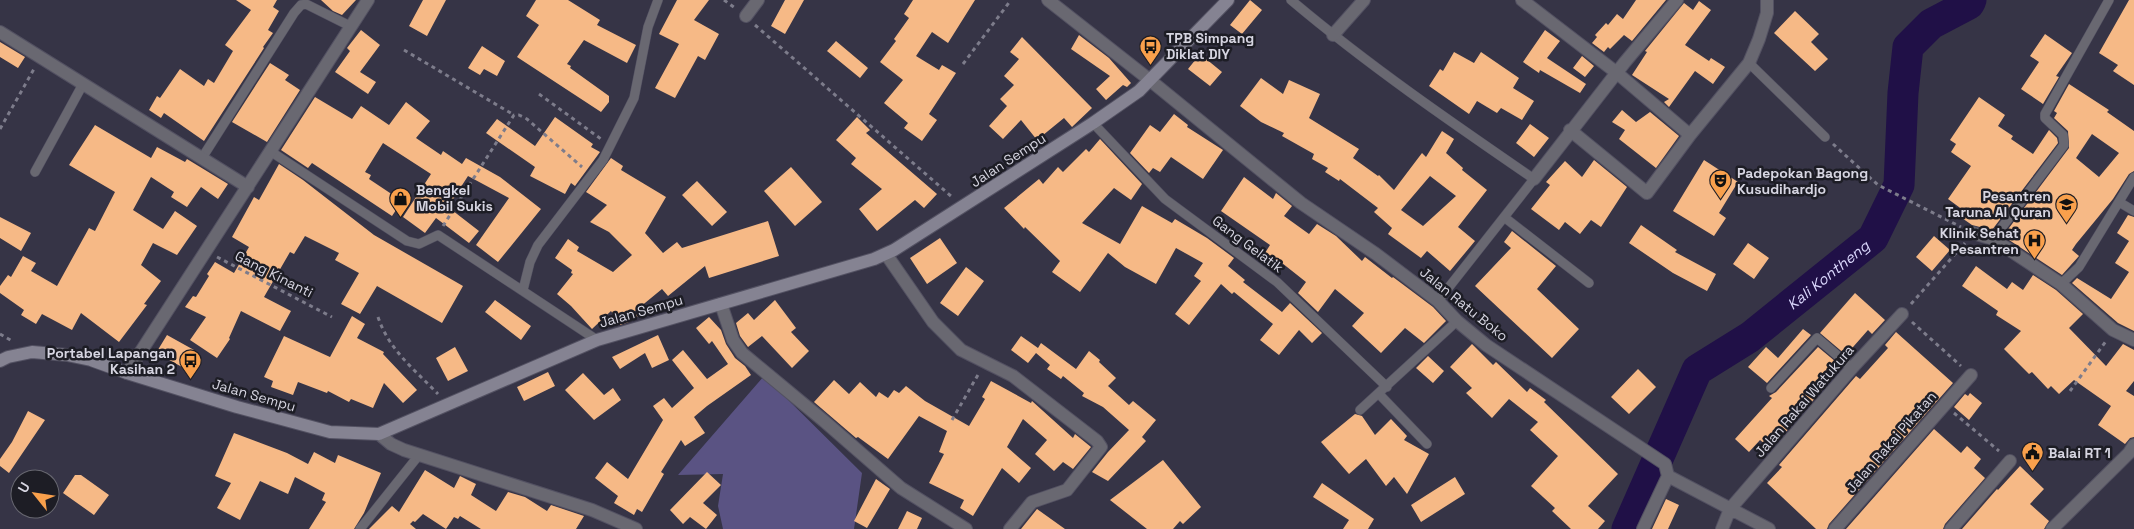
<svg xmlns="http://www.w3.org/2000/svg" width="2134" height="529" font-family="'Space Grotesk',sans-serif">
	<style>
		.green { fill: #5a5383 }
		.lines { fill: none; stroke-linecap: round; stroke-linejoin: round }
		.river { stroke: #201047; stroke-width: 31 }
		.building { fill: #f6b986; fill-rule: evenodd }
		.lane-casing { stroke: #535162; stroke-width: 10 }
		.street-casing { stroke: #535162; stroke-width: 14 }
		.secondary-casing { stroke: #535162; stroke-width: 14 }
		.path { stroke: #7d7c8b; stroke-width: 3; stroke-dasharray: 4 4; stroke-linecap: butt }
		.lane { stroke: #696871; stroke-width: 9 }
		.street { stroke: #696871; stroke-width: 12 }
		.secondary { stroke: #858392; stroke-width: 12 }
		.labels { text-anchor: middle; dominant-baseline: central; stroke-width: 5; stroke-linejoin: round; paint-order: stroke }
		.poi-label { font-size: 14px; font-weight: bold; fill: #d6d5e1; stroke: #1d1d25; text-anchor: start }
		.street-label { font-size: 14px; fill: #d6d5e1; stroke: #1d1d25 }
		.water-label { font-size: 15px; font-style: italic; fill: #dcd9fe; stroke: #1d1d25 }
	</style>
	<rect width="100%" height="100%" fill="#363446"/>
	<path class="green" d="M764 376 862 473 854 529H723L718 506 723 474 678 475Z"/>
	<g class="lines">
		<path class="river" id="s1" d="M1627 529 1697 370 1750 337 1873 238 1899 185 1903 93 1908 47 1931 24 1969 4 1971 0"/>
	</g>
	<path class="building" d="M236 0H277L273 7 279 11 268 30 273 33 263 47 264 48 204 141 164 113 161 118 149 110 157 96 160 98 180 69 204 86 208 79 214 83 233 51 225 45 251 10Z
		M321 0H356L342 15 333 11Z
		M423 0H446L427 36 409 26Z
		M536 0H568L600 20 597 25 636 45 627 63 584 40 567 64 571 66 570 68 609 96V102L601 112 517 57 539 25 526 16Z
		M677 0H709L694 20 719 34 705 60 698 56 675 98 655 88 679 44 659 34Z
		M785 0H804L785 34 771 26Z
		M913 0H975L948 43 932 32 916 56 939 70 942 65 956 73 929 114 937 120 922 141 904 128 908 123 884 103 903 80 880 62 896 41 894 39 909 18 904 14Z
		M1250 0 1262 10 1242 34 1230 25Z
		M1636 0H1666L1632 41 1624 35 1610 49 1608 47 1604 52 1592 43 1597 37 1595 35 1606 23 1608 25 1617 14 1623 19Z
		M2129 0H2134V85L2113 71 2118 65 2099 53Z
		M1699 1 1711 10 1685 45 1709 61 1711 58 1725 67 1713 84 1695 71 1669 107 1664 102 1669 99 1632 75 1647 52 1645 51 1684 3 1693 10Z
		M1795 11 1819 34 1811 42 1828 59 1815 71 1774 33Z
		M361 30 380 45 360 72 376 82 368 94 335 72 350 51 347 48Z
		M1545 30 1560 41 1547 58 1586 84 1580 93 1540 70 1539 73 1523 62Z
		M2045 34 2072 53 2056 76 2059 77 2043 104 2021 89 2039 62 2030 56Z
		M1079 35 1109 58 1131 83 1127 87 1123 85 1106 100 1096 89 1110 76 1071 49Z
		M1022 37 1092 108 1072 127 1064 118 1037 140 1021 120 1003 139 989 126 1007 106 1000 99 1014 85 1004 76 1019 59 1010 52Z
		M836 41 868 68 860 78 827 51Z
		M0 42 25 57 18 68 0 57Z
		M482 46 505 61 497 76 484 69 480 75 468 68Z
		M1454 52 1474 63 1481 52 1519 78 1513 88 1534 101 1522 120 1501 108 1497 113 1477 101 1469 114 1429 86 1440 69 1443 71Z
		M1200 54 1222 72 1210 86 1188 69Z
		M1582 56 1594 66 1585 77 1573 68Z
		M270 63 289 75 285 80 300 90 267 142 232 122Z
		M1261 78 1283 94 1289 80 1320 94 1309 118 1359 149 1353 158 1378 176 1379 175 1394 190 1422 153 1426 157 1442 131 1454 139 1446 153 1463 168 1462 170 1487 190 1458 227 1475 241 1450 271 1427 251 1421 258 1388 234 1392 228 1374 212 1378 208 1340 179 1339 181 1325 172 1328 168 1312 159 1314 154 1282 136 1284 133 1261 122 1240 106ZM1430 176 1456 196 1423 226 1401 210Z
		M2069 84 2109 110 2107 112 2134 131V171L2129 174 2113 199 2076 244 2072 250 2079 256 2062 275 2003 236 2069 148 2068 131 2054 118 2057 113 2054 111ZM2092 134 2119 153 2099 177 2076 158Z
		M315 97 352 119 361 106 389 125 406 102 430 121 416 138 441 155 443 151 462 164 466 158 500 177 541 209 498 262 476 245 509 198 468 176 448 207 479 231 469 243 436 218 425 233 403 217 431 174 383 143 365 172 371 175 369 179 402 201 392 216 312 163 308 168 281 150Z
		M1979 97 2005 115 1998 126 2013 136 2011 139 2033 154 2049 130 2057 138 2058 143 1992 230 1972 225 1959 216 1963 210 1948 199 1971 166 1951 152 1956 144 1950 140Z
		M1622 110 1636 122 1650 112 1679 136 1656 168 1619 139 1625 130 1612 122Z
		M1174 114 1188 125 1187 127 1223 150 1203 179 1171 157 1160 172 1153 168 1149 173 1130 153 1150 125 1160 132Z
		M555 117 593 144 591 147 600 152 575 186 571 183 565 194 530 176 535 167 486 133 497 119 535 146Z
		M857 117 870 130 866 133 937 194 924 208 915 200 877 231 859 209 882 189 851 164 856 158 836 140Z
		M1530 124 1549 138 1534 157 1516 143Z
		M95 125 151 158 157 147 185 162 187 159 228 184 218 199 201 187 187 207 171 197 174 192 151 177 133 210 163 229 175 211 197 226 177 255 153 243 141 265 161 281 144 304 147 305 119 342 81 313 72 330 42 314 36 324 21 315 24 310 0 293V286L8 275 11 277 23 256 36 263 31 271 57 286 89 228 95 231 115 192 69 165Z
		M1100 139 1142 184 1131 200 1114 188 1082 223 1120 244 1142 206 1172 223 1175 219 1207 238 1234 258 1228 266 1245 280 1243 282 1282 312 1290 303 1322 333 1312 343 1299 330 1279 355 1260 340 1273 324 1234 292 1232 294 1221 284 1189 325 1175 314 1201 281 1194 276 1203 263 1176 248 1156 284 1125 267 1108 253 1080 292 1052 272 1060 261 1025 227 1024 229 1004 208 1039 179 1043 184 1058 167 1063 172 1086 149 1089 152Z
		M611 158 623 166 621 170 666 197 645 233 663 253 677 242 682 248 768 221 779 256 709 278 705 266 668 296 662 289 634 312 638 316 629 322 620 325 611 311 592 329 571 306 557 294 573 274 571 273 572 270 555 258 568 239 579 247 577 251 613 272 632 255 609 232 590 222 607 205 586 192Z
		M1594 160 1627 187 1601 227 1591 220 1580 234 1565 222 1559 230 1531 209 1550 185 1546 182 1565 161 1582 177Z
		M1704 160 1738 182 1719 213 1726 218 1714 236 1673 211Z
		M279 164 303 180 374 235 463 286 442 323 377 286 360 314 341 304 359 273 335 260 339 253 305 236 294 254 290 252 264 297 291 311 280 331 241 311 229 338 230 339 217 358 190 340 206 317 185 307 193 296 196 297 209 276 207 274 215 262 234 273 249 247 232 237 254 197 259 200Z
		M791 167 822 202 795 226 764 191Z
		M1244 177 1273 199 1276 193 1292 206 1284 216 1309 234 1317 224 1336 236 1362 261 1365 257 1392 278 1393 277 1433 307 1446 321 1424 343 1405 328 1381 353 1352 326 1364 313 1335 289 1318 312 1298 293 1306 282 1282 263 1281 264 1265 253 1270 245 1221 211Z
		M697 181 727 212 712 226 682 195Z
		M2128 215 2134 217V331L2118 323 2072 283 2077 278 2111 299 2129 272 2115 263 2129 241 2117 233Z
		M0 217 31 233 21 251 0 238Z
		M1641 225 1677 250 1675 252 1716 274 1707 291 1673 273 1629 243Z
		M1512 231 1556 266 1537 289 1579 329 1552 358 1475 286 1511 248 1504 242Z
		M1934 236 1950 250 1932 271 1916 257Z
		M940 238 957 263 927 284 910 258Z
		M1748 243 1769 258 1754 279 1733 264Z
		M1976 266 2007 289 2012 282 2023 290 2033 275 2056 290 2083 314 2069 328 2106 366 2123 344 2134 350V381L2126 391 2134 396V437L2130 438 2125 444 2098 425 2111 406 2074 380 2059 394 2051 386 2048 389 2032 372 2029 374 2004 349 2021 331 1996 315 1998 311 1962 286Z
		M966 267 984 281 958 316 940 303Z
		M1855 293 1885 320 1872 334 1868 330 1846 355 1820 333Z
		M495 300 531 326 521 340 485 312Z
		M775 300 796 328 791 332 809 351 792 368 762 336 748 347 740 336 736 323 748 313 754 320Z
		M352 316 365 324 357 338 384 352 383 354 417 390 403 403 384 383 373 408 351 399 349 402 328 391 327 393 298 382 293 395 271 387 273 381 264 377 284 336 330 357Z
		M709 317 721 330 726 344 735 358 745 366 751 375 707 406 694 417 705 433 685 446 681 440 661 472 664 474 642 512 637 509 634 515 614 503 618 496 595 478 607 462 628 479 663 420 653 406 664 398 672 408 694 388 672 360 683 350 707 379 728 364 712 341 709 344 696 328Z
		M1803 329 1811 335 1767 383 1748 367 1766 347 1778 358Z
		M1896 332 1953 383 1829 524 1827 529H1816L1767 483 1782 467 1779 465 1856 376 1860 379 1888 348 1885 345Z
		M167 335 194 350 184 368 156 353Z
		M658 335 669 360 652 368 645 353 620 369 612 357Z
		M1021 336 1038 348 1041 343 1076 369 1089 351 1100 360 1099 362 1116 378 1108 386 1129 405 1133 401 1156 420 1142 437 1146 441 1108 481 1092 472 1108 452 1129 430 1103 407 1082 396 1084 393 1063 376 1061 379 1047 369 1050 365 1036 353 1028 363 1011 350Z
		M1472 344 1493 365 1496 362 1527 392 1530 388 1546 400 1544 402 1618 474 1588 506 1605 521 1598 529H1571L1552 511 1555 508 1531 486 1558 456 1530 430 1538 422 1509 399 1492 418 1466 393 1472 388 1450 367Z
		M455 347 468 371 448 381 436 358Z
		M1818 347 1842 367 1771 449 1760 440 1749 452 1735 439 1772 398 1769 396 1776 392Z
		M1428 356 1444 371 1433 383 1416 368Z
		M1638 369 1656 387 1629 414 1611 397Z
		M548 372 555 386 524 401 517 387Z
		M583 373 604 395 613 388 621 400 594 420 565 390Z
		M834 380 849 394 860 382 876 397 879 392 888 398 894 390 899 393 906 386 925 401 969 426 985 399 982 397 991 381 1031 403 1032 401 1073 438 1075 434 1091 447 1073 469 1063 462 1054 471 1035 454 1047 440 1023 419 1007 447 1031 468 1019 483 1002 468 973 516 960 508 964 500 929 483 944 454 939 452 947 431 919 416 888 459 858 437 856 438 814 402Z
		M1970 393 1982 403 1969 420 1954 407 1965 394 1968 396Z
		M28 411 45 420 9 473 0 466V459L12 442Z
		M1355 414 1362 416 1375 435 1391 419 1407 436 1404 440 1429 454 1407 494 1394 477 1386 486 1366 459 1349 474 1321 442Z
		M1934 429 1961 453 1967 446 1981 459 1974 468 1985 478 1945 524 1943 529H1846Z
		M234 433 287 453 308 464 314 452 335 463 338 455 381 473 364 513 354 529H309L326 502 322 500 325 493 295 477 288 494 260 481 240 520 217 508 231 483 215 476Z
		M1163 460 1201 507 1183 524 1180 521 1173 529H1147L1110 500Z
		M2020 466 2044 489 2030 504 2049 521 2044 529H1962L1997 489 1998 490Z
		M425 470 454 488 460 476 476 484 471 495 496 511 508 492 525 497 547 511 551 505 584 516 576 529H481L460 516 458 519 454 517 446 529 423 514 415 522 413 521 410 524 416 529H369L392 506 399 512Z
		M707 472 721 485 703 503 717 515 706 529 690 517 683 524 670 510Z
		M75 475H81L109 495 94 515 63 493Z
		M1455 477 1465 494 1421 522 1411 505Z
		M876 479 890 489 867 528 854 521Z
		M1322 483 1374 519 1368 529H1343L1349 520 1313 497Z
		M1666 499 1679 505 1668 529H1652Z
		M1037 509 1065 529H1021Z
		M907 511 922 518 917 529H898Z"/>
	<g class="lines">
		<defs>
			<path id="lane" d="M1291 0C1368 65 1451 122 1534 179L1438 301
				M1749 63 1825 137
				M1093 123 1165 199 1277 282 1387 387
				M270 151 407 241 419 244 438 235 597 340
				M202 158 294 13 301 5 306 4 350 26
				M35 172 83 84
				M2119 202 2134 211
				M1504 217 1589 283
				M1993 239 2064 145 2063 135 2045 118V114L2109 0
				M2061 284 2079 267 2134 177
				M523 290 530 262 538 245 603 160 634 98 648 27 658 0
				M1771 388 1817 338 1852 368
				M1379 394 1427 444
				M1360 410 1457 321
				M360 529 419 455"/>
			<path id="street" d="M1048 0 1151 81 1301 203 1376 254 1438 301 1457 321 1486 345 1665 464 1668 476 1769 529
				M1522 0 1617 73 1690 135
				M746 16 758 0
				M0 32 248 187
				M1333 35 1364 0
				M1570 130 1647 193 1690 135 1749 63 1759 39 1767 13V0
				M1534 179 1625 62 1677 0
				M1973 233 1993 239 2061 284 2113 330 2134 340
				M886 254 933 322 961 350 1013 376 1097 441 1101 447 1067 490 1032 502 1010 529
				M721 304 733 340 742 353 824 421 901 488 966 529
				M127 373 368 0
				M379 434 391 444 404 450 592 510 636 529
				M1643 529 1668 476
				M1722 529 1730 509 1852 368 1902 314
				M1835 529 1971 375
				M1951 529 2010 461
				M2052 529 2129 453 2134 445"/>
			<path id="secondary" d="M0 361 8 357 32 352 67 355 91 360 127 373 237 407 330 432 379 434 597 340 874 259 894 250 1093 123 1139 91 1228 0"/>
		</defs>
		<use href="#lane" class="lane-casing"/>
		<use href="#street" class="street-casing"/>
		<use href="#secondary" class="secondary-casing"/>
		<path class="path" d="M724 0 735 8
			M755 25 952 197
			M404 50 514 115
			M963 64 1011 0
			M539 94 601 139
			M0 129 34 69
			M1833 144 1878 185 1961 227
			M443 226 514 115H519L527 119 582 167
			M217 257 332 317
			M1911 304 1965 243
			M378 317C389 350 414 369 438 394
			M1912 322 1961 366
			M0 334 12 341
			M2070 391 2106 341
			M1954 413 1999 451
			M952 420 979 373"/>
		<use href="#lane" class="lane"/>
		<use href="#street" class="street"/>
		<use href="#secondary" class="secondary"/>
	</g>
	<defs>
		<symbol id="bus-pin" viewBox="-11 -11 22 30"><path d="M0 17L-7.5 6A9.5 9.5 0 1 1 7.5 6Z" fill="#f9a04c" stroke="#1d1d25"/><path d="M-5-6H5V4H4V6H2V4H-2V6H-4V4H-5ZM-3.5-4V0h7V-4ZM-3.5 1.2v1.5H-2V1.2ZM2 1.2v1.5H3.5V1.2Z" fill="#111"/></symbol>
		<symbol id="theatre-pin" viewBox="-11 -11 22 30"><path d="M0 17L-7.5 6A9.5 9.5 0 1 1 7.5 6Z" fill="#f9a04c" stroke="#1d1d25"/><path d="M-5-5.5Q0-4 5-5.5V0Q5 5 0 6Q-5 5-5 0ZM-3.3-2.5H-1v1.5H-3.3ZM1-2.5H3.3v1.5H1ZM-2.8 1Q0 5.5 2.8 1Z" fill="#111"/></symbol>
		<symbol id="shop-pin" viewBox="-11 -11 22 30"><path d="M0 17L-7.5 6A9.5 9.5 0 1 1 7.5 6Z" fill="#f9a04c" stroke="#1d1d25"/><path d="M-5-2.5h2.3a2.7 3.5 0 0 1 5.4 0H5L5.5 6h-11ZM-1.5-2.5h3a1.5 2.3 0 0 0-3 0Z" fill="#111"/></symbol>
		<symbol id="school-pin" viewBox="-11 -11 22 30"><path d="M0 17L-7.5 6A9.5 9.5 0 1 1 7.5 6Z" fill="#f9a04c" stroke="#1d1d25"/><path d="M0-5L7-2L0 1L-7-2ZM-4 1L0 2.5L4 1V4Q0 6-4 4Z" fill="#111"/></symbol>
		<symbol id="hospital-pin" viewBox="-11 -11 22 30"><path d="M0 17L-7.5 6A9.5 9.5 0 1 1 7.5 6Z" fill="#f9a04c" stroke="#1d1d25"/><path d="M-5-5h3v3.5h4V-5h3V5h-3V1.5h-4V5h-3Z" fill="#111"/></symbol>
		<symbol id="civic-pin" viewBox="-11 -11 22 30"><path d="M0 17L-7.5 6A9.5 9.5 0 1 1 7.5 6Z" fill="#f9a04c" stroke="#1d1d25"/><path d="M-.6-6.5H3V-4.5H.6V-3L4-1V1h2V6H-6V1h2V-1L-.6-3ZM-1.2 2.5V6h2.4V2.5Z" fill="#111"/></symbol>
	</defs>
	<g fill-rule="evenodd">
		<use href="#bus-pin" x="1138" y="34" width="25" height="34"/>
		<use href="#theatre-pin" x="1708" y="168" width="25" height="34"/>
		<use href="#shop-pin" x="388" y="186" width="25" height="34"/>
		<use href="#school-pin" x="2054" y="192" width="25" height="34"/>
		<use href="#hospital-pin" x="2022" y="228" width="25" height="34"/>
		<use href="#bus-pin" x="178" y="348" width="25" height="34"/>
		<use href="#civic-pin" x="2020" y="440" width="25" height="34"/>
	</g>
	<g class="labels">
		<g class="poi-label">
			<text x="1166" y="38">TPB Simpang<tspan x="1166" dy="16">Diklat DIY</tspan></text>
			<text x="1737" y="173">Padepokan Bagong<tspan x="1737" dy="16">Kusudihardjo</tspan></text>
			<text x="416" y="190">Bengkel<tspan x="416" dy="16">Mobil Sukis</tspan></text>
			<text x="2051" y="196" text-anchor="end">Pesantren<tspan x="2051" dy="16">Taruna Al Quran</tspan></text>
			<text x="2019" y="233" text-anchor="end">Klinik Sehat<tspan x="2019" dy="16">Pesantren</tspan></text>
			<text x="175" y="353" text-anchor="end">Portabel Lapangan<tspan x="175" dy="16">Kasihan 2</tspan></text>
			<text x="2048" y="453">Balai RT 1</text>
		</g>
		<g class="street-label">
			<text transform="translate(1008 160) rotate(-33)">Jalan Sempu</text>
			<text transform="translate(1248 244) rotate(37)">Gang Gelatik</text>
			<text transform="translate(274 274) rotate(27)">Gang Kinanti</text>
			<text transform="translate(1464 304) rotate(39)">Jalan Ratu Boko</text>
			<text transform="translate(641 311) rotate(-16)">Jalan Sempu</text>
			<text transform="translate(254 395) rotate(16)">Jalan Sempu</text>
			<text transform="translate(1804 401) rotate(-49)">Jalan Rakai Watukura</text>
			<text transform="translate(1891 442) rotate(-49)">Jalan Rakai Pikatan</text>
		</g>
		<g class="water-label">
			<text stroke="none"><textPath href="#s1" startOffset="336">Kali Kontheng</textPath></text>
		</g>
	</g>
	<g transform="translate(35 494) rotate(300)"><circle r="24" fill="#1d1d25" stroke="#676770"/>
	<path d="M0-4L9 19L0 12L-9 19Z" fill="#f9a04c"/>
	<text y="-8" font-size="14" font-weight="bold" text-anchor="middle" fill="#d6d5e1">U</text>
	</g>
</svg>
